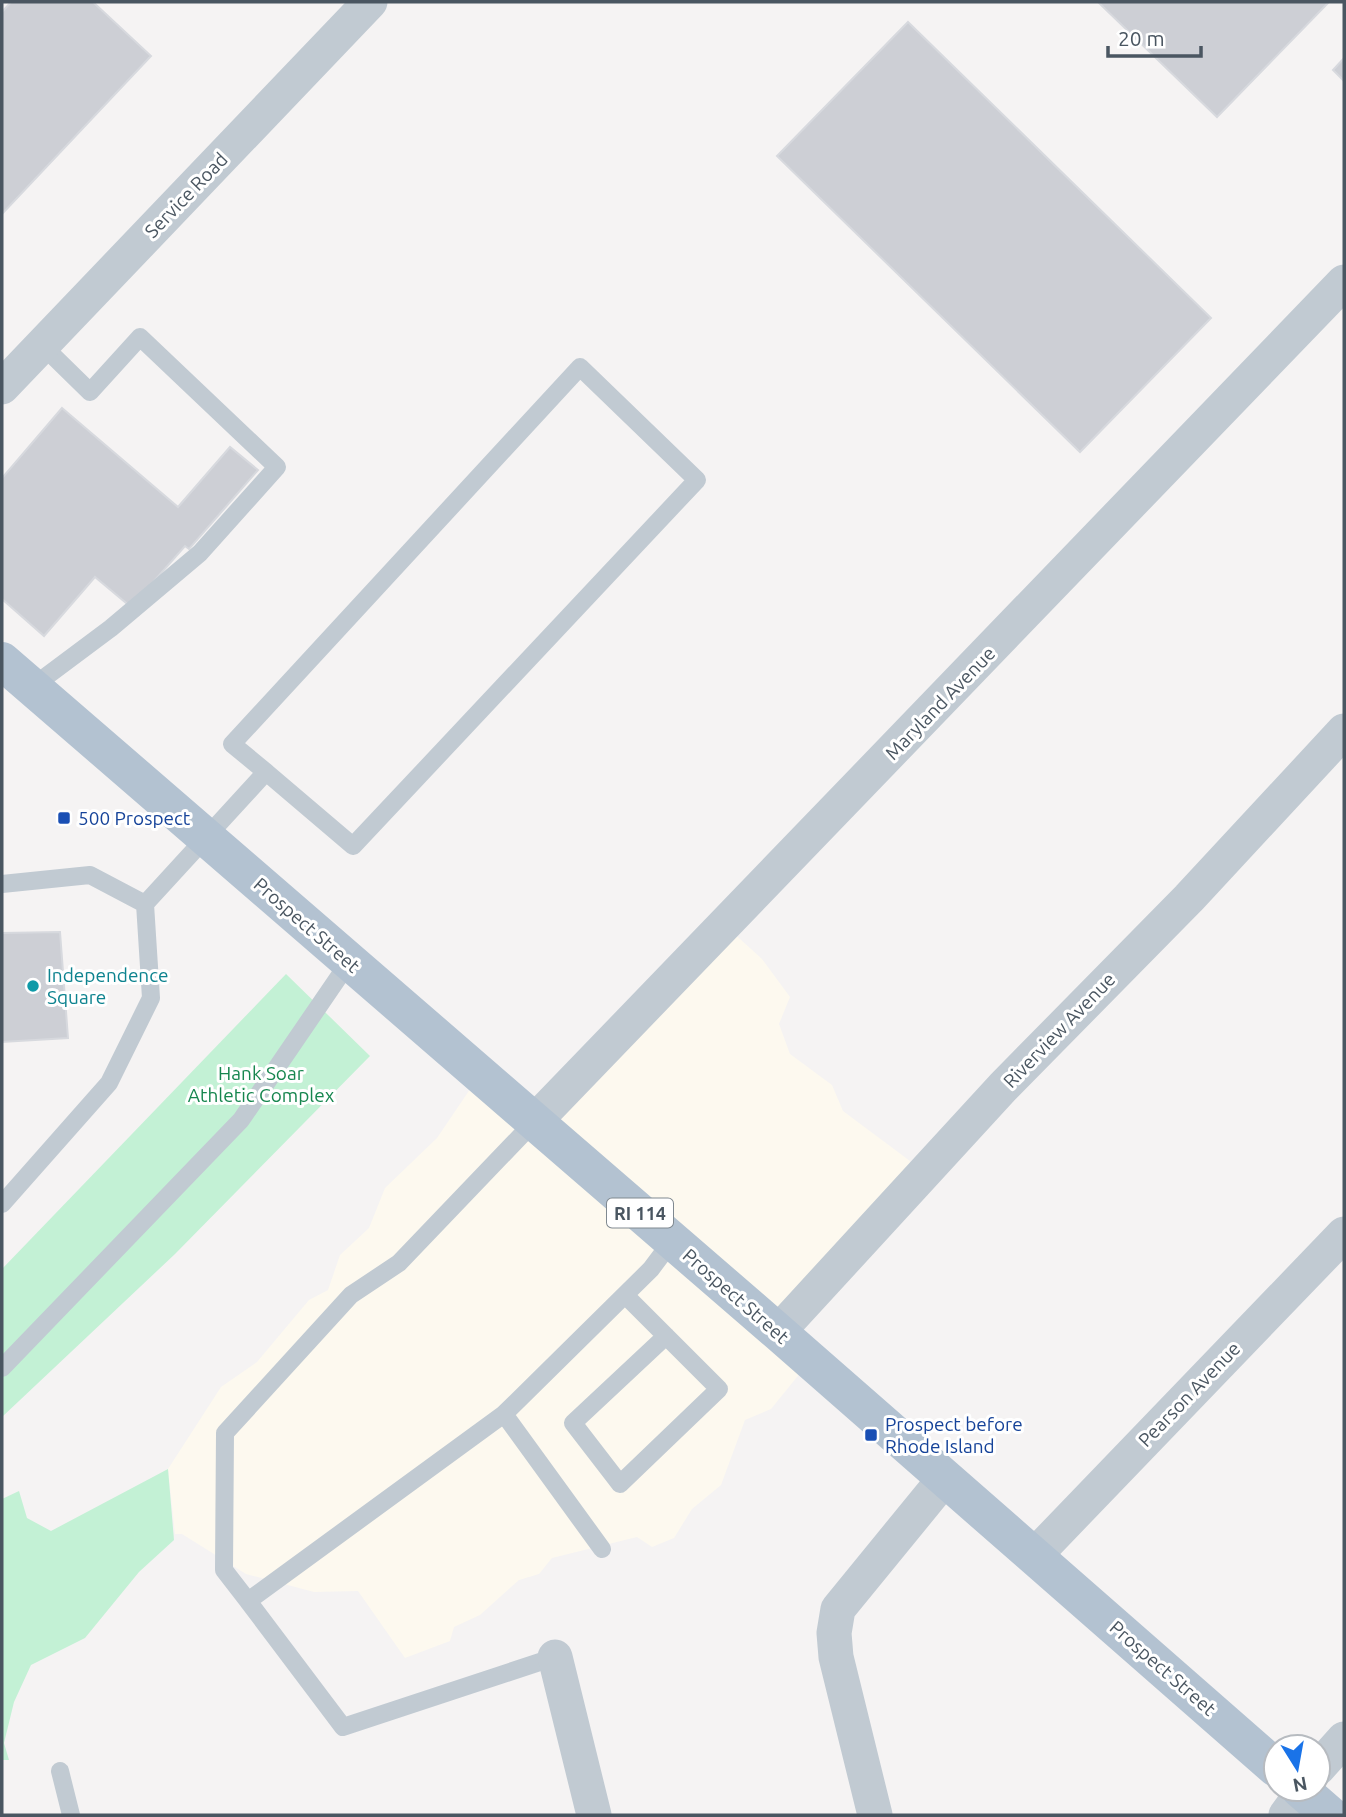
<svg xmlns="http://www.w3.org/2000/svg" width="1346" height="1817" font-family="Ubuntu,sans-serif">
	<style>
		.commercial { fill: #fdf9ef }
		.green { fill: #c3f1d5 }
		.building { fill: #cdcfd5; stroke: #d7d9de; stroke-width: 2 }
		.lines { fill: none; stroke-linecap: round; stroke-linejoin: round }
		.service { stroke: #c1cad2; stroke-width: 18 }
		.minor { stroke: #c1cad2; stroke-width: 35 }
		.primary { stroke: #b3c2d1; stroke-width: 38 }
		.transit-dot { fill: #1a4fb4; stroke: #fff; stroke-width: 2.5 }
		.culture-dot { fill: #0f9aa8; stroke: #fff; stroke-width: 2.5 }
		.labels { text-anchor: middle; dominant-baseline: central; stroke-width: 6; stroke-linejoin: round; paint-order: stroke }
		.shield { fill: #fff; stroke: #808990; stroke-width: 2 }
		.shield-label { font-size: 18px; font-weight: bold; fill: #4a5661 }
		.street-label { font-size: 19px; fill: #4a5661; stroke: #fff }
		.transit-label { font-size: 19px; fill: #164399; stroke: #fff; text-anchor: start }
		.culture-label { font-size: 19px; fill: #0d838f; stroke: #fff; text-anchor: start }
		.park-label { font-size: 19px; fill: #17864f; stroke: #fff }
	</style>
	<rect width="100%" height="100%" fill="#f5f3f3"/>
	<path class="commercial" d="M718 919 762 959 790 997 779 1024 790 1054 832 1085 843 1111 910 1161 911 1169 775 1314 810 1361 771 1409 745 1420 721 1485 692 1509 674 1538 652 1547 637 1537 552 1558 539 1574 519 1580 480 1615 454 1627 450 1641 405 1658 358 1591 314 1592 246 1574 182 1534H175L168 1469 221 1387 257 1362 309 1300 328 1290 340 1255 369 1228 385 1188 437 1138 479 1076 522 1109Z"/>
	<path class="green" d="M286 974 370 1056 175 1254 2 1417V1269Z
		M168 1469 174 1540 139 1572 85 1638 31 1665 14 1702 4 1743 9 1760H2V1499L19 1491 27 1518 51 1531Z"/>
	<path class="building" d="M11 2H93L151 56 2 214V12Z
		M1098 2H1329L1217 117Z
		M908 22 1211 318 1080 452 777 156Z
		M1344 58V81L1333 70Z
		M62 408 178 507 230 447 258 470 189 549 185 546 131 607 95 577 44 636 2 599V478Z
		M60 932 68 1038 2 1042V933Z"/>
	<g class="lines">
		<path class="service" d="M32 687 111 628 200 553 277 467 140 337 90 392 42 345
			M2 884 90 875 145 904
			M2 1204 109 1083 151 998 145 904 266 772 232 744 580 367 697 480 353 846 266 772
			M625 1295 719 1389 620 1484 573 1423 666 1336
			M2 1368 241 1120 349 962
			M504 1414 248 1601 343 1727 555 1657
			M602 1549 504 1414 651 1269 672 1241
			M248 1601 224 1570 225 1433 351 1295 399 1263 534 1122
			M60 1771 71 1815"/>
		<path class="minor" d="M2 387 370 2
			M534 1122 1344 282
			M778 1332 1003 1087 1189 898 1344 731
			M1035 1555 1344 1234
			M555 1657 594 1815
			M1318 1768 1344 1739
			M875 1815 836 1657 834 1633 838 1609 945 1478
			M1286 1815 1305 1789"/>
		<path class="primary" d="M2 661 778 1332 1276 1768
			M1300 1789 1330 1815"/>
	</g>
	<g class="transit-dot">
		<rect x="57" y="811" width="14" height="14" rx="3.5"/>
		<rect x="864" y="1428" width="14" height="14" rx="3.5"/>
	</g>
	<circle class="culture-dot" cx="33" cy="986" r="7"/>
	<g class="labels">
		<rect class="shield" x="607" y="1198.5" width="66" height="29" rx="5"/>
		<g class="shield-label">
			<text x="640" y="1213">RI 114</text>
		</g>
		<g class="street-label">
			<text transform="translate(186 195) rotate(-46)">Service Road</text>
			<text transform="translate(940 703) rotate(-46)">Maryland Avenue</text>
			<text transform="translate(307 925) rotate(41)">Prospect Street</text>
			<text transform="translate(1059 1030) rotate(-46)">Riverview Avenue</text>
			<text transform="translate(736 1296) rotate(41)">Prospect Street</text>
			<text transform="translate(1189 1394) rotate(-46)">Pearson Avenue</text>
			<text transform="translate(1163 1668) rotate(41)">Prospect Street</text>
		</g>
		<g class="transit-label">
			<text x="78" y="818">500 Prospect</text>
			<text x="885" y="1424">Prospect before<tspan x="885" dy="22">Rhode Island</tspan></text>
		</g>
		<g class="culture-label">
			<text x="47" y="975">Independence<tspan x="47" dy="22">Square</tspan></text>
		</g>
		<g class="park-label">
			<text x="261" y="1073">Hank Soar<tspan x="261" dy="22">Athletic Complex</tspan></text>
		</g>
	</g>
	<rect width="1346" height="1817" fill="none" stroke="#4a5661" stroke-width="7"/>
	<g transform="translate(1297 1768) rotate(169)"><circle r="33" fill="#ffffff" stroke="#b7bbc0" stroke-width="2"/>
	<path d="M0-5L12 26L0 18L-12 26Z" fill="#1a73e8"/>
	<text y="-10" font-size="19" font-weight="bold" text-anchor="middle" fill="#4a5661">N</text>
	</g>
	<path d="M1108 46v10h93v-10" fill="none" stroke="#4a5661" stroke-width="3.5"/>
	<text x="1118" y="46" font-size="21" fill="#4a5661" stroke="#ffffff" stroke-width="5" paint-order="stroke">20 m</text>
</svg>
